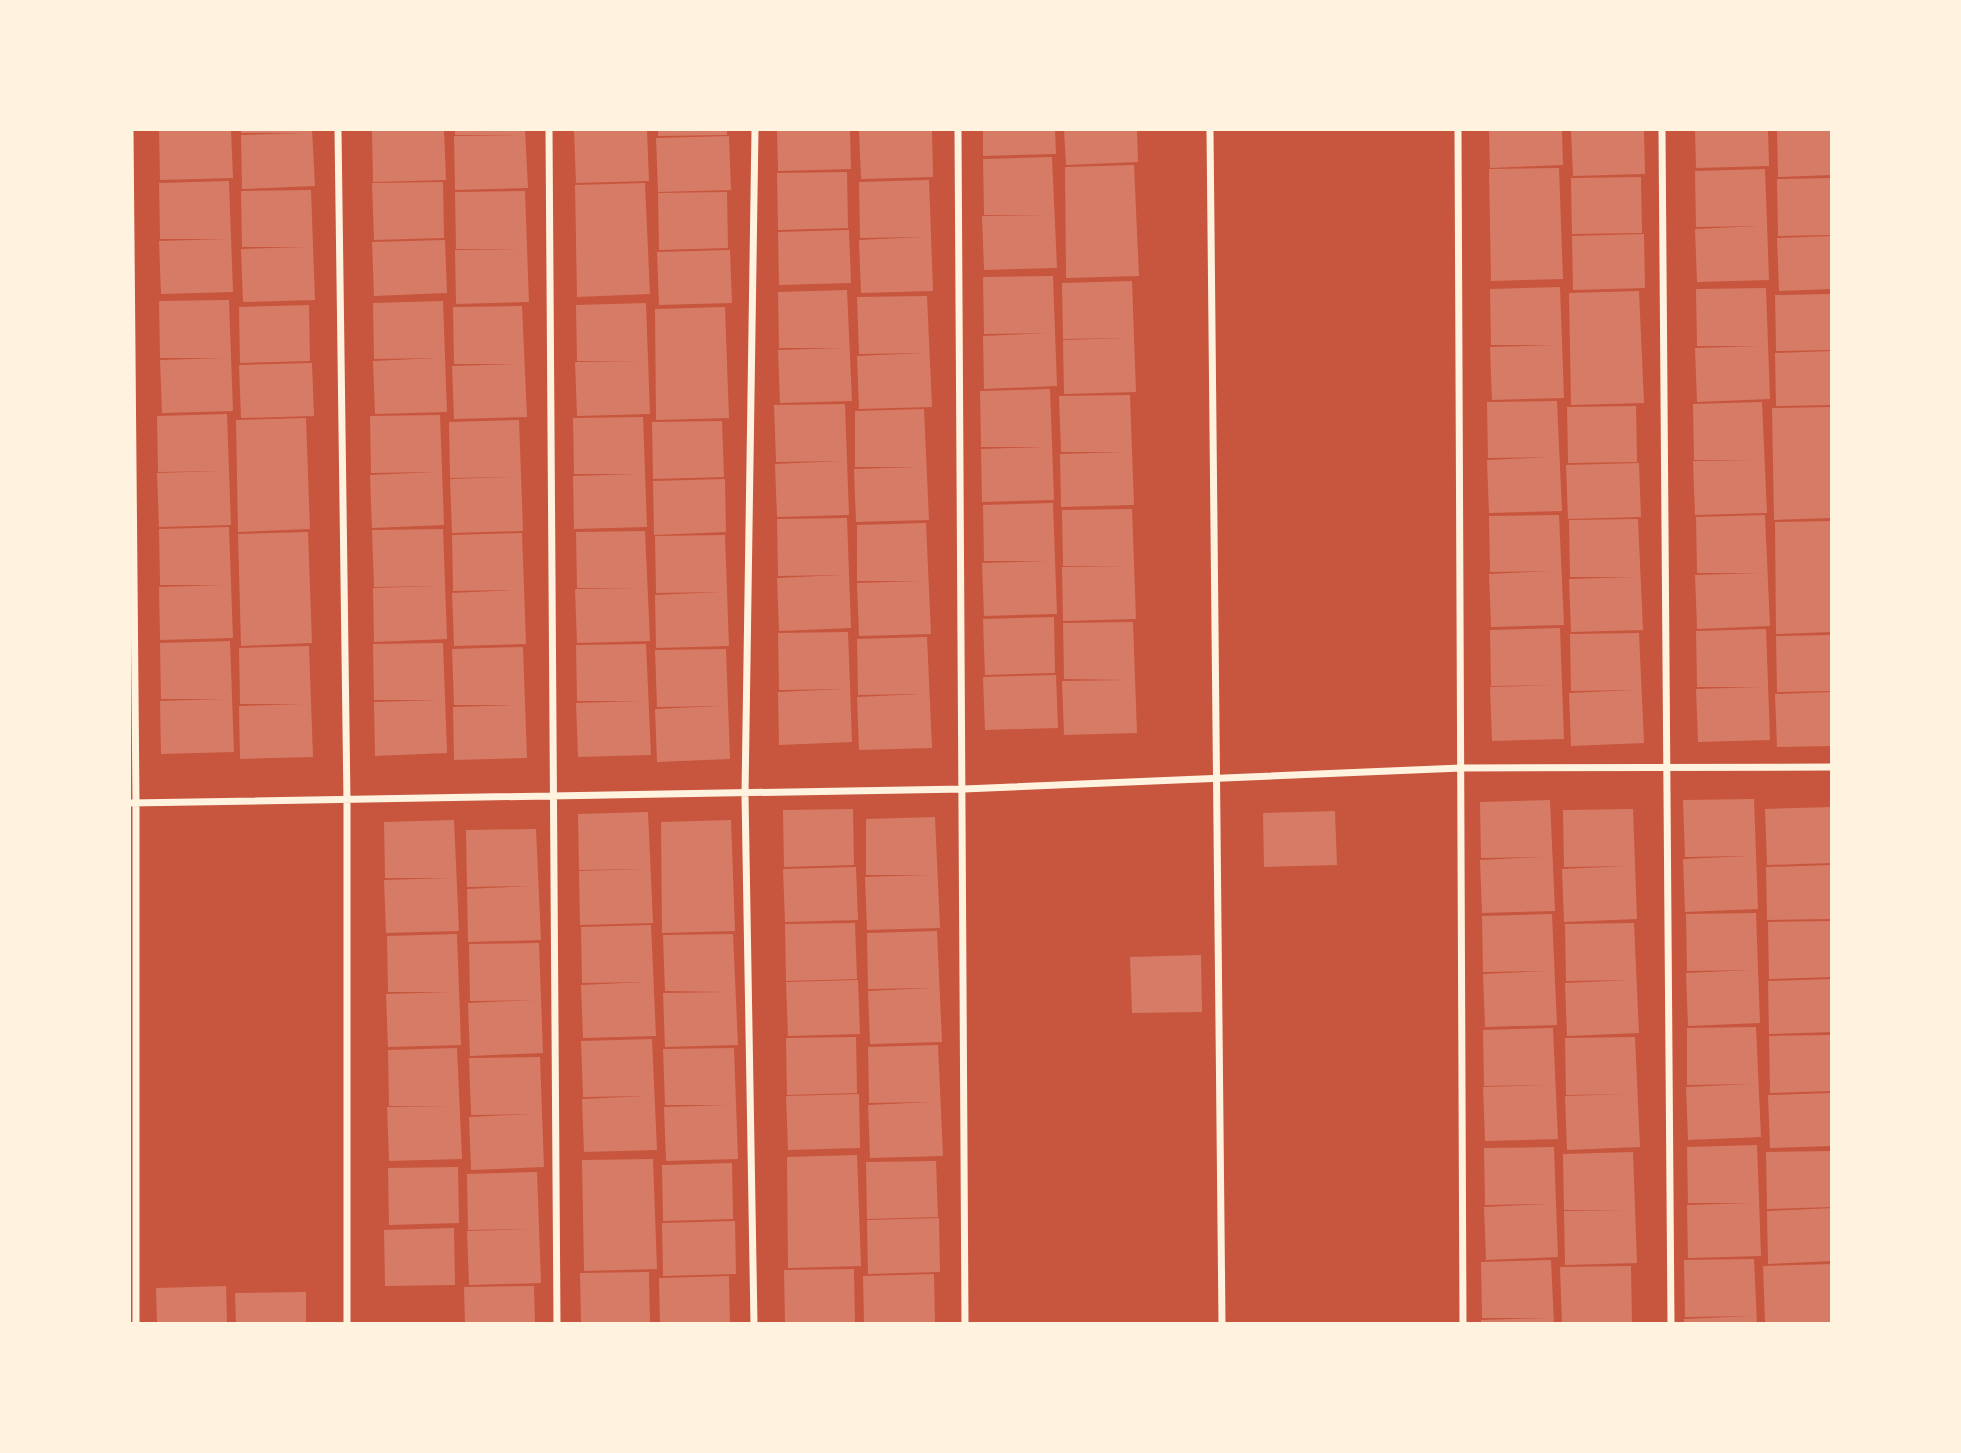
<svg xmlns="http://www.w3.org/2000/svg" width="1961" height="1453" font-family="Manrope,sans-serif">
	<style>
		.building { fill: #d67c66 }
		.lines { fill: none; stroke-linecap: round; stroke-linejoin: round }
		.minor { stroke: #fff3e0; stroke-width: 7 }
	</style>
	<rect width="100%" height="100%" fill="#c8553d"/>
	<path class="building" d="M159 130H231L233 178 160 180Z
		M241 130H312L315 186 242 189 241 135 304 133H241Z
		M372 130H444L446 180 373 182Z
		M455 130H525L528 188 455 190 454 136 518 135H455Z
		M574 130H647L649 181 576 183Z
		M658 130H727V135L658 136Z
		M777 130H850L851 169 778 171Z
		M859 130H932L933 177 861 179Z
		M983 130H1055L1056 154 983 156Z
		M1064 130H1137L1138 162 1066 165Z
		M1489 130H1562L1563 165 1490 168Z
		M1571 130H1644L1645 174 1573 176Z
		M1695 130H1768L1769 166 1696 168Z
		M1777 130H1832V175L1778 177Z
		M729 136 731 190 658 192 656 138Z
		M1052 157 1057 268 984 270 982 216 1046 215H984L983 159Z
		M1134 165 1139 276 1066 278 1065 167Z
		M1559 168 1563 279 1491 281 1489 169Z
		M1765 169 1769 280 1697 282 1695 229 1759 226 1696 227 1695 171Z
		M847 172 848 228 778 230 777 173Z
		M1641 177 1642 233 1572 234 1571 178Z
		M1832 178V235L1778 236 1777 179Z
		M929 180 933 291 861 293 859 240 923 237 860 238 859 182Z
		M229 181 233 292 161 294 159 241 225 239H160L159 183Z
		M443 182 444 238 374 240 372 183Z
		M645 183 650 294 577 297 575 185Z
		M311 190 315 300 243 302 241 249 306 247H242L241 191Z
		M525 191 529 302 456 304 455 250 520 249H456L455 192Z
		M727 192 728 248 659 250 658 193Z
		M849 230 851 283 779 285 778 232Z
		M1644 234 1645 288 1573 290 1572 236Z
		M1832 236V289L1779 291 1777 238Z
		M445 240 447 293 374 296 372 242Z
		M730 250 732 303 659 305 657 252Z
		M1053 276 1057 386 984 389 983 336 1048 333 984 334 983 277Z
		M1132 281 1136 392 1064 394 1063 340 1126 338 1063 339 1062 283Z
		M1560 287 1564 398 1492 400 1490 347 1554 345H1491L1490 289Z
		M1766 288 1770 399 1697 402 1695 348 1760 346H1697L1696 289Z
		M847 290 852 401 780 403 778 350 842 348H779L778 292Z
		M1639 291 1644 403 1571 405 1569 293Z
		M1832 294V350L1776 351 1775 295Z
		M927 296 932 407 859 409 857 356 923 353 859 354 857 297Z
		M229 300 233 411 162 413 160 360 224 358H160L159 301Z
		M443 301 447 412 375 414 373 361 437 358 374 359 373 303Z
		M646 303 650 414 577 416 575 362 641 361H577L576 305Z
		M309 305 310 361 240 363 239 307Z
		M522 306 527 417 454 419 452 366 517 364H454L453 307Z
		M725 307 729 418 656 420 655 309Z
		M1832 351V405L1776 406 1775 353Z
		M312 363 314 416 241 418 239 365Z
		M1050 389 1054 500 982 502 981 449 1045 447H981L980 391Z
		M1130 395 1134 505 1061 507 1060 454 1125 452H1061L1059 396Z
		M1557 401 1562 511 1489 513 1487 460 1550 457 1488 458 1487 402Z
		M1762 402 1767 513 1695 515 1693 461 1757 460H1694L1693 404Z
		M845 404 849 515 777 517 775 464 840 461 776 462 774 405Z
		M1636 406 1637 462 1568 463 1567 407Z
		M1832 407V518L1774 520 1772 408Z
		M924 409 929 520 856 522 854 469 918 467H855V411Z
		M227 414 231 525 159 527 157 473 220 471 158 472 157 416Z
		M440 415 444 525 372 528 370 475 435 472 371 473 370 416Z
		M643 417 647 527 574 529 573 476 637 474H574L573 418Z
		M306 418 310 529 238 532 236 420Z
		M519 420 523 531 452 533 450 479 513 477 450 478 449 422Z
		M722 421 724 477 653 479 652 422Z
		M1639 463 1641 517 1568 519 1566 465Z
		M725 479 726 532 654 535 653 481Z
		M1053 503 1057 614 984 616 982 563 1048 561H984L983 505Z
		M1132 509 1136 619 1063 621 1062 567 1127 566H1063L1062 510Z
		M1559 515 1564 625 1491 627 1489 574 1553 571 1490 572 1489 516Z
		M1765 515 1770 626 1697 629 1695 575 1759 573H1697L1696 517Z
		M847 518 851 628 779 631 777 578 842 575 778 576 777 519Z
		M1638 519 1643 630 1571 632 1569 579 1634 577H1570L1569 520Z
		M1832 521V632L1776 634 1775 522Z
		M926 523 931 634 859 636 857 583 920 581H857V525Z
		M229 527 233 638 160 640 159 587 224 585H160L159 529Z
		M443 529 447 639 374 642 373 588 438 586 374 587 372 530Z
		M645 531 650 641 577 643 575 589 639 588H577L576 532Z
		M308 532 312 643 241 646 238 534Z
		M522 533 526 644 454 646 452 593 516 590 453 591 452 535Z
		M725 535 729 646 656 648 655 595 720 592 656 593 655 536Z
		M1054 617 1055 673 985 675 983 619Z
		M1133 622 1137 733 1064 735 1062 681 1128 680 1064 679 1063 623Z
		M1560 628 1564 739 1492 741 1490 687 1554 685 1491 686 1490 630Z
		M1766 629 1770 740 1698 742 1696 689 1759 687H1697L1696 631Z
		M848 632 852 742 779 745 778 692 843 689 779 690 778 633Z
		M1639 633 1644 743 1571 746 1569 693 1634 690 1571 691 1570 634Z
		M1832 635V691L1777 692 1776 636Z
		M927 637 932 748 859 750 857 697 921 694 858 695 857 639Z
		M230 641 234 752 161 754 160 701 225 699H161L160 643Z
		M443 643 447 753 375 756 374 702 439 700H374L373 644Z
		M646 644 651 755 578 757 576 703 640 701H577L576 645Z
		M309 646 313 757 240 759 239 706 303 704H240L239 648Z
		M523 647 527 758 454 760 453 707 516 705H454L452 649Z
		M726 649 730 759 657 762 655 709 721 706 657 707 655 650Z
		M1056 675 1058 728 985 730 983 677Z
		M1832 692V746L1777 747 1775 694Z
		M1754 799 1758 909 1685 912 1683 859 1749 856 1685 857 1683 800Z
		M1550 800 1555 911 1482 913 1480 860 1544 857 1481 858 1480 802Z
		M1832 807V863L1767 865 1765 809Z
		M853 809 854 865 784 867 783 810Z
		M1633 809 1637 919 1564 922 1562 869 1627 866 1564 867 1563 810Z
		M1335 811 1337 865 1264 867 1263 813Z
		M648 812 653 923 580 925 579 871 642 869 579 870 578 814Z
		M935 817 940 928 867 930 865 877 929 875H866V819Z
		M454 820 459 931 386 933 384 880 450 878H385L384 822Z
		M731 820 735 931 662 933 661 822Z
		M536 829 541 940 468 942 467 889 532 886 467 887 466 830Z
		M1832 865V919L1767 920 1766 867Z
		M856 867 858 920 785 922 783 869Z
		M1756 913 1760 1023 1688 1026 1686 973 1751 970 1687 971 1686 914Z
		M1552 914 1557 1025 1485 1027 1483 974 1546 971 1483 972 1482 916Z
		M1832 921V977L1769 979 1768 922Z
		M855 923 857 979 786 981 785 924Z
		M1634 923 1639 1033 1567 1036 1565 983 1630 980 1566 981 1565 924Z
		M651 925 656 1036 583 1038 581 985 645 982 582 983 581 927Z
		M937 931 942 1042 870 1044 868 991 931 988 868 989 867 933Z
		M457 934 461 1045 388 1047 386 994 450 992H388L387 936Z
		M733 934 738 1045 665 1047 663 993 727 992 665 991 663 935Z
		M539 943 543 1053 470 1056 468 1003 535 1000 470 1001 469 944Z
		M1201 955 1202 1012 1132 1013 1130 957Z
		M1832 979V1032L1769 1034 1768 981Z
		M858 980 860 1034 788 1036 786 982Z
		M1756 1027 1761 1137 1688 1140 1686 1087 1751 1084 1687 1085V1028Z
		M1553 1028 1558 1139 1485 1141 1483 1087 1547 1085 1484 1086 1483 1030Z
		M1832 1035V1091L1770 1093 1769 1036Z
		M856 1037 857 1093 787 1095 786 1038Z
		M1635 1037 1640 1147 1567 1150 1565 1096 1630 1094 1566 1095 1565 1038Z
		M652 1039 657 1150 584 1152 582 1099 645 1096 583 1097 581 1041Z
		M938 1045 943 1156 870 1158 868 1105 932 1102 869 1103 868 1047Z
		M457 1048 462 1159 389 1161 387 1107 451 1106H389L388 1050Z
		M734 1048 738 1159 666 1161 664 1107 727 1105H665L663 1049Z
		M540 1057 544 1167 471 1170 469 1117 534 1114 471 1115 469 1058Z
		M1832 1093V1146L1770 1148 1768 1095Z
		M859 1094 860 1148 788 1150 786 1096Z
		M1757 1145 1761 1256 1688 1258 1687 1205 1752 1203H1688L1687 1147Z
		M1554 1147 1558 1257 1486 1260 1484 1207 1550 1204 1485 1205 1484 1148Z
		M1832 1151V1207L1767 1209 1766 1152Z
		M1633 1152 1637 1263 1565 1265 1564 1211 1627 1210H1564L1563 1154Z
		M857 1155 861 1266 788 1268 787 1157Z
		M653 1159 657 1269 584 1271 582 1160Z
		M936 1161 938 1217 867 1219 866 1162Z
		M732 1163 733 1219 663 1221 662 1165Z
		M458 1167 459 1223 389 1225 388 1168Z
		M537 1172 541 1283 469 1285 467 1231 531 1229 468 1230 467 1174Z
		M1832 1208V1261L1768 1264 1767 1211Z
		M939 1218 940 1272 868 1274 867 1220Z
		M735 1221 736 1274 663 1276 662 1223Z
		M454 1228 455 1285 385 1286 384 1230Z
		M1754 1259 1757 1324H1684V1319L1750 1316 1685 1317 1684 1260Z
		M1551 1260 1554 1324H1481V1320L1545 1318H1482L1481 1262Z
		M1832 1264V1324L1765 1322 1763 1266Z
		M1631 1266 1632 1324H1562L1560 1267Z
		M854 1269 855 1324H785L784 1270Z
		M649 1272 650 1324H581L580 1273Z
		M934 1274 935 1324H864L863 1276Z
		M729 1276 730 1324H660L659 1278Z
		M226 1286 227 1324H157L156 1288Z
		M534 1286 535 1324H465L464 1287Z
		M306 1292V1324H236L235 1293Z"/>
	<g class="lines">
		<path class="minor" d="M130 130 136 803V1324
			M338 130 347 802V1324
			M549 130 557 1324
			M958 130 965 1324
			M1210 130 1222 1324
			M1458 130 1463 1324
			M1662 130 1671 1324
			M130 803 964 789 1461 768 1832 767
			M754 1324 745 794 755 130"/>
	</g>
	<rect width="1961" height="1453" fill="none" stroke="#fff3e0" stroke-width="262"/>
</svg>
